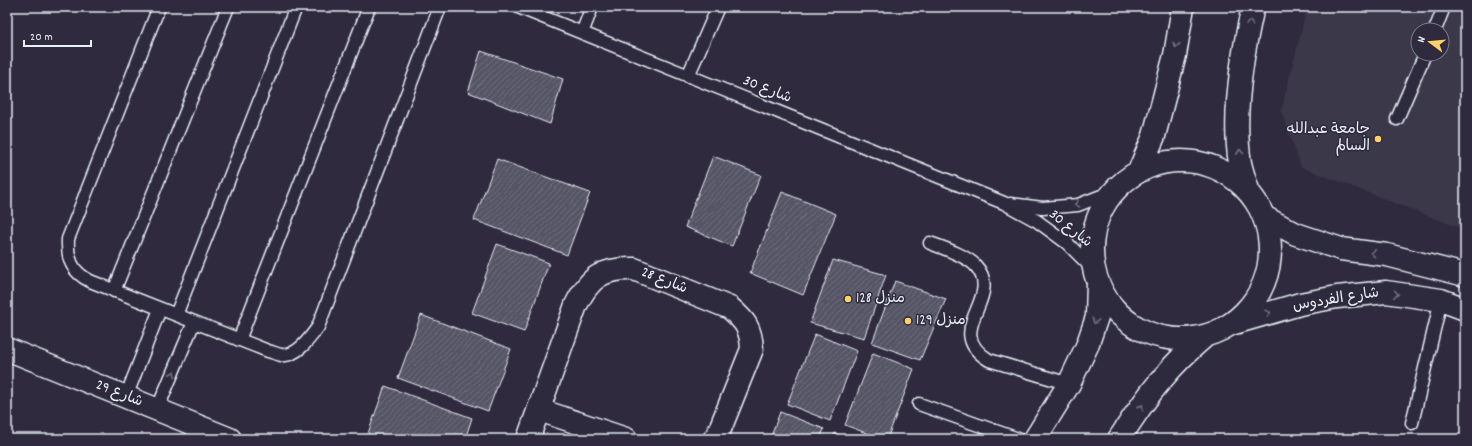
<svg xmlns="http://www.w3.org/2000/svg" width="1472" height="446" font-family="Dekko,'Playpen Sans Arabic',sans-serif">
	<style>
		.built { fill: #3b3749; fill-rule: evenodd }
		.building { fill: url(#building-hatch); stroke: #e8f1f8 }
		.lines { fill: none; stroke-linecap: round; stroke-linejoin: round }
		.service-casing { stroke: #e8f1f8; stroke-width: 15 }
		.minor-casing { stroke: #e8f1f8; stroke-width: 25 }
		.tertiary-casing { stroke: #e8f1f8; stroke-width: 25 }
		.secondary-casing { stroke: #e8f1f8; stroke-width: 25 }
		.service { stroke: #2f2a3d; stroke-width: 12 }
		.minor { stroke: #2f2a3d; stroke-width: 22 }
		.tertiary { stroke: #2f2a3d; stroke-width: 22 }
		.secondary { stroke: #2f2a3d; stroke-width: 22 }
		.oneway { stroke: #70707e }
		.poi-dot { fill: #ffd166; stroke: #2f2a3d; stroke-width: 1.5 }
		.labels { text-anchor: middle; dominant-baseline: central; stroke-width: 3; stroke-linejoin: round; paint-order: stroke }
		.street-label { font-size: 15px; fill: #e8f1f8; stroke: #2f2a3d }
		.poi-label { font-size: 15px; fill: #e8f1f8; stroke: #2f2a3d; text-anchor: start }
	</style>
	<defs>
		<pattern id="building-hatch" width="6" height="6" patternUnits="userSpaceOnUse"><rect width="6" height="6" fill="#575565"/><path d="M-1 1l2-2M0 6l6-6M5 7l2-2" fill="none" stroke="#6f6e7c"/></pattern>
	</defs>
	<rect width="100%" height="100%" fill="#2f2a3d"/>
	<filter id="ink" filterUnits="userSpaceOnUse"><feTurbulence type="fractalNoise" baseFrequency=".025" numOctaves="2"/><feDisplacementMap in="SourceGraphic" scale="8" xChannelSelector="R" yChannelSelector="G"/><feConvolveMatrix kernelMatrix="1 2 1 2 8 2 1 2 1" color-interpolation-filters="sRGB"/></filter>
	<g filter="url(#ink)">
		<path class="built" d="M1307 7H1465V230L1301 167 1281 111ZM1418 30H1442V54H1418Z"/>
		<path class="building" d="M481 51 563 79 550 124 468 92Z
			M713 156 761 175 732 246 685 227Z
			M497 159 590 193 567 255 474 220Z
			M782 192 836 214 803 295 750 273Z
			M497 244 549 263 524 332 472 313Z
			M833 260 886 275 864 338 810 323Z
			M895 281 946 299 920 360 872 343Z
			M421 315 511 349 488 411 398 378Z
			M815 334 857 351 830 421 787 404Z
			M873 353 914 369 887 439H882L845 425Z
			M385 386 472 418 465 439H366Z
			M780 412 824 429 820 439H770Z
			M835 433 849 439H832Z"/>
		<g class="lines">
			<defs>
				<path id="service" d="M159 7 68 239C67 259 72 272 90 281L268 351C272 352 277 354 281 355 297 357 310 338 318 327L440 7
					M518 7 1004 203 1037 221 1067 243 1094 270
					M1435 30 1444 7
					M582 33 592 7
					M688 76 718 7
					M1397 119 1425 54
					M1010 204 1043 208 1078 205 1114 191
					M930 243C943 248 965 255 975 265 1006 298 940 330 989 360L1069 384
					M114 291 228 7
					M176 315 296 7
					M239 340 369 7
					M126 397 160 309
					M919 404 1018 439
					M157 410 194 322
					M1412 423 1441 300"/>
				<path id="minor" d="M7 349 230 439
					M539 410 626 439
					M528 439 576 305C590 277 602 268 634 269L730 308C745 321 751 328 752 349L718 434 714 439"/>
				<path id="tertiary" d="M1264 217 1296 234 1341 249 1387 255 1465 275
					M1231 324 1300 304 1337 297 1386 292 1441 300 1465 309"/>
				<path id="secondary" d="M1092 250a89 89 0 1 1 178 0a89 89 0 1 1-178 0Z
					M1139 171 1154 136 1175 55 1183 7
					M1248 190C1245 181 1242 172 1240 163 1232 114 1242 55 1253 7
					M1035 439 1069 384 1087 346 1097 317 1098 282
					M1119 439C1133 418 1146 397 1163 378 1175 363 1190 349 1205 336"/>
			</defs>
			<use href="#service" class="service-casing"/>
			<use href="#minor" class="minor-casing"/>
			<use href="#tertiary" class="tertiary-casing"/>
			<use href="#secondary" class="secondary-casing"/>
			<use href="#service" class="service"/>
			<use href="#minor" class="minor"/>
			<use href="#tertiary" class="tertiary"/>
			<use href="#secondary" class="secondary"/>
		</g>
		<defs><path id="oneway-chevron" d="M-2-3.5L2.5 0L-2 3.5" fill="none" stroke-width="1.6" stroke-linecap="round" stroke-linejoin="round"/></defs>
		<g class="oneway">
			<use href="#oneway-chevron" transform="translate(1250 23) rotate(-77)"/>
			<use href="#oneway-chevron" transform="translate(1176 45) rotate(100)"/>
			<use href="#oneway-chevron" transform="translate(1240 152) rotate(-94)"/>
			<use href="#oneway-chevron" transform="translate(1077 204) rotate(168)"/>
			<use href="#oneway-chevron" transform="translate(1373 253) rotate(-172)"/>
			<use href="#oneway-chevron" transform="translate(1396 294) rotate(8)"/>
			<use href="#oneway-chevron" transform="translate(1268 313) rotate(-16)"/>
			<use href="#oneway-chevron" transform="translate(1095 321) rotate(105)"/>
			<use href="#oneway-chevron" transform="translate(173 374) rotate(-67)"/>
			<use href="#oneway-chevron" transform="translate(1141 407) rotate(-56)"/>
		</g>
	</g>
	<g class="poi-dot">
		<circle cx="1378" cy="139" r="4"/>
		<circle cx="848" cy="299" r="4"/>
		<circle cx="908" cy="321" r="4"/>
	</g>
	<g class="labels">
		<g class="street-label">
			<text transform="translate(767 90) rotate(22)">شارع 30</text>
			<text transform="translate(1070 229) rotate(39)">شارع 30</text>
			<text transform="translate(664 281) rotate(22)">شارع 28</text>
			<text transform="translate(1336 300) rotate(-9)">شارع الفردوس</text>
			<text transform="translate(119 394) rotate(22)">شارع 29</text>
		</g>
		<g class="poi-label">
			<text x="1370" y="130" text-anchor="end">جامعة عبدالله<tspan x="1370" dy="17">السالم</tspan></text>
			<text x="856" y="299">منزل 128</text>
			<text x="916" y="321">منزل 129</text>
		</g>
	</g>
	<rect width="1472" height="446" fill="none" stroke="#2f2a3d" stroke-width="24"/>
	<rect x="12" y="12" width="1448" height="422" fill="none" stroke="#e8f1f8" stroke-width="1.5" filter="url(#ink)"/>
	<g transform="translate(1430 42) rotate(286)"><circle r="19" fill="#2f2a3d" stroke="#797a88"/>
	<path d="M0-3L7 15L0 10L-7 15Z" fill="#ffd166"/>
	<text y="-6" font-size="11" font-weight="bold" text-anchor="middle" fill="#e8f1f8">N</text>
	</g>
	<path d="M24 40v6h67v-6" fill="none" stroke="#e8f1f8" stroke-width="2"/>
	<text x="30" y="40" font-size="12" fill="#e8f1f8" stroke="#2f2a3d" stroke-width="3" paint-order="stroke">20 m</text>
</svg>
